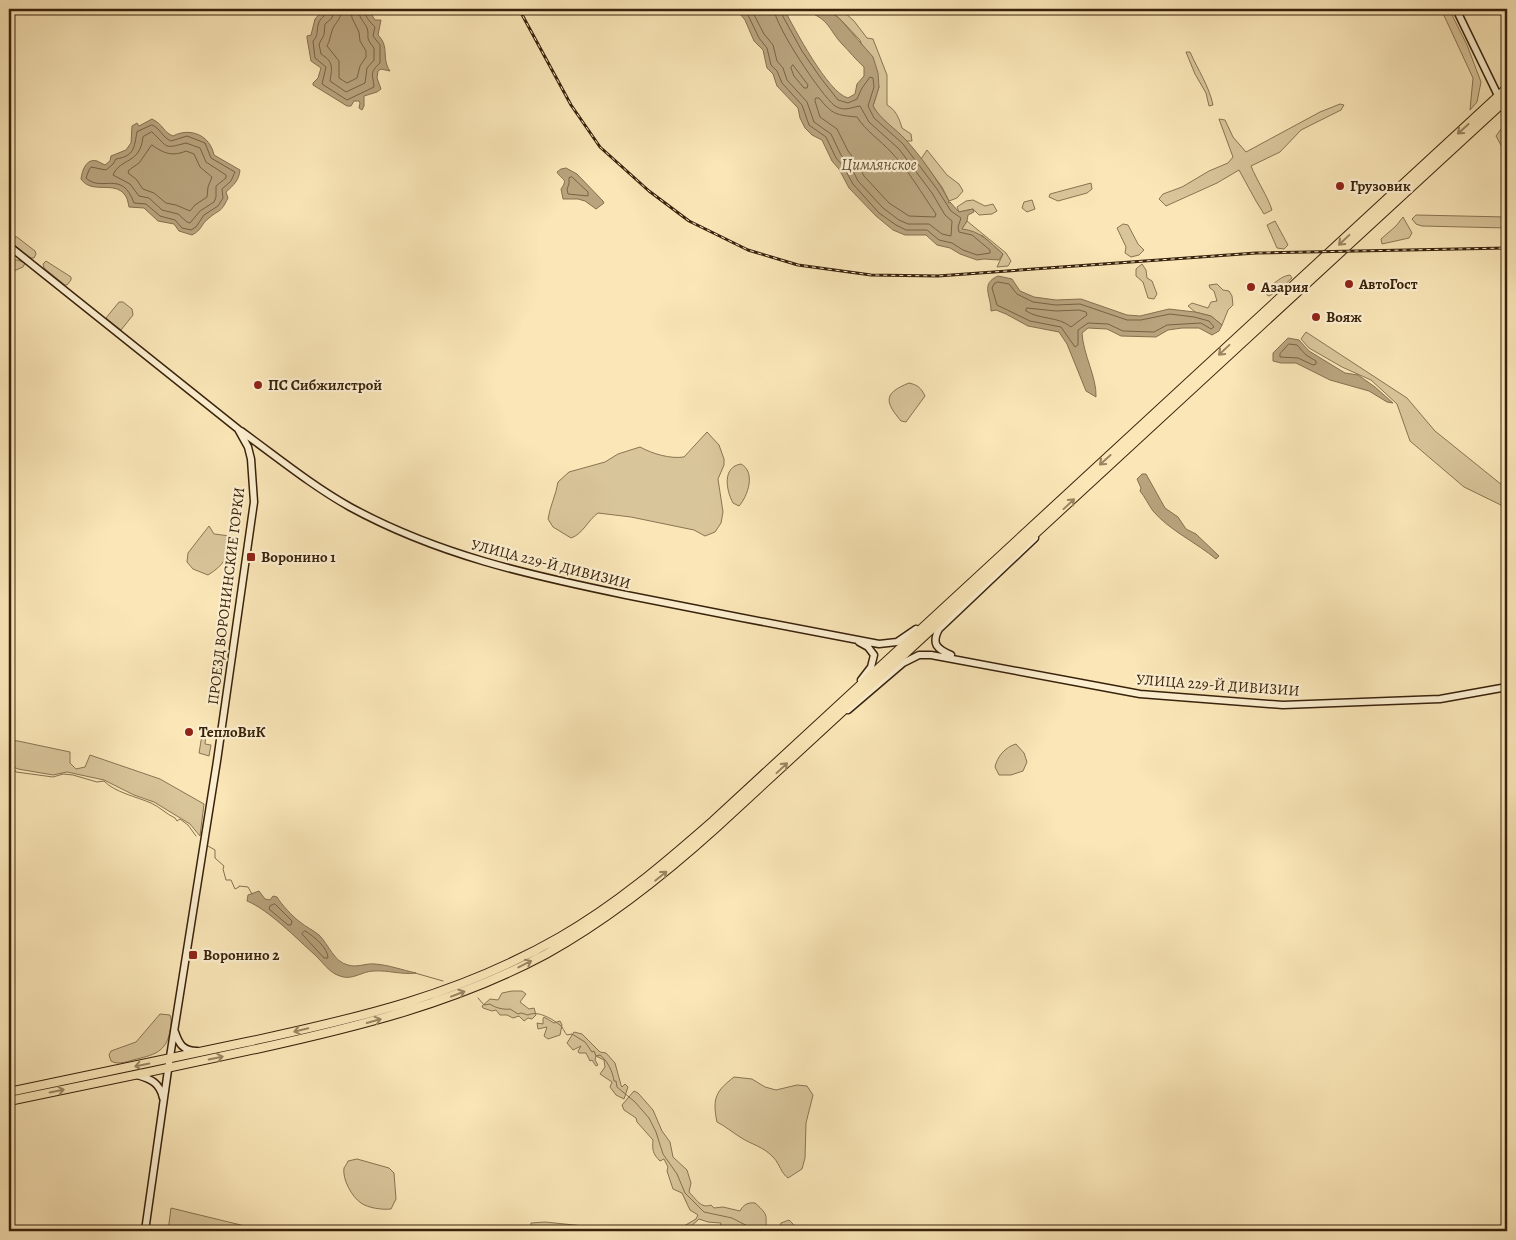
<svg xmlns="http://www.w3.org/2000/svg" width="1516" height="1240" font-family="Alegreya,serif">
	<style>
		.green { fill: #d9c59a; stroke: #887452 }
		.water { fill: #b8a37d; stroke: #856f4f }
		.lines { fill: none; stroke-linecap: round; stroke-linejoin: round }
		.shore { stroke: #786244; stroke-width: 1 }
		.stream { stroke: #856f4f; stroke-width: 1 }
		.secondary-casing { stroke: #38220b; stroke-width: 9 }
		.highway-casing { stroke: #38220b; stroke-width: 10 }
		.secondary { stroke: #fcefd0; stroke-width: 6 }
		.highway { stroke: #fae6b7; stroke-width: 8 }
		.rail-casing { stroke: #38220b; stroke-width: 3 }
		.rail { stroke: #fcefd0; stroke-width: 1; stroke-dasharray: 4; stroke-linecap: butt }
		.oneway { stroke: #998461 }
		.poi-dot { fill: #8f2418; stroke: #fcefd0; stroke-width: 2 }
		.labels { text-anchor: middle; dominant-baseline: central; stroke-width: 4.5; stroke-linejoin: round; paint-order: stroke }
		.poi-label { font-size: 15px; font-weight: bold; fill: #38220b; stroke: #fcefd0; text-anchor: start }
		.street-label { font-size: 15px; fill: #38220b; stroke: #fcefd0 }
		.water-label { font-size: 16px; font-style: italic; fill: #654f33; stroke: #fcefd0 }
	</style>
	<rect width="100%" height="100%" fill="#fae6b7"/>
	<filter id="stains"><feTurbulence type="fractalNoise" baseFrequency=".004" numOctaves="4"/><feColorMatrix values="0 0 0 0 .2 0 0 0 0 .09 0 0 0 0 .02 0 0 0 .5 -.17"/></filter>
	<radialGradient id="worn" r=".72"><stop offset=".6" stop-color="#630" stop-opacity="0"/><stop offset="1" stop-color="#630" stop-opacity=".3"/></radialGradient>
	<path class="green" d="M827 9H839L842 10 854 21 867 38 873 39 887 75V105C896 110 899 118 902 128L911 134 912 141H907L878 115 873 106 879 87 860 40 840 19Z
		M1441 9H1449L1467 45 1481 82 1477 102 1470 110 1473 78Z
		M1186 52H1190C1198 70 1209 86 1213 105L1209 106 1206 93 1195 74Z
		M1340 104 1344 105 1341 110 1301 130 1280 152 1251 166C1257 181 1267 195 1272 210L1264 214 1256 201 1239 170 1217 183 1166 206 1159 199 1163 194 1182 187 1209 171 1228 163 1233 157 1219 119 1225 120 1233 137 1246 152 1320 112Z
		M1501 129 1507 132V156L1496 136Z
		M927 150 947 175 959 184 963 191 957 198 949 201 942 187 921 159Z
		M1091 183 1092 189 1087 193 1058 201 1049 197 1050 194Z
		M973 200 985 206 993 204 997 211 992 214 979 215 973 209 959 212 957 207 966 201Z
		M1032 200 1035 209 1027 212 1022 208 1024 202Z
		M1416 215 1507 217V228L1422 226 1416 224 1412 219Z
		M1403 217 1412 233 1409 238 1382 244 1381 239 1396 226Z
		M967 221 1006 253 1011 261 1008 266 997 267 1003 254 983 236 961 229Z
		M1275 221 1288 245 1284 249 1277 248 1267 225Z
		M1123 224 1128 225 1138 244 1144 250 1139 255 1131 257 1125 253 1126 247 1117 228Z
		M9 236 17 237 35 251 36 254 34 258H31L9 241Z
		M9 255 15 260H18L25 263 23 267 9 273Z
		M46 261 71 277V280L67 285H65L44 268 43 264Z
		M1142 264 1146 270 1147 278 1152 281 1157 294 1154 299 1148 298 1143 282 1136 276V269Z
		M1290 275 1292 278C1285 284 1278 292 1269 296L1267 295 1266 291C1273 284 1281 276 1290 275Z
		M1217 284 1223 290 1229 291 1232 296 1233 305 1228 310 1222 325 1211 316 1195 312 1188 306 1192 303 1208 308 1211 302 1217 301 1214 291 1210 288 1209 285Z
		M119 302H123L132 309 133 315 121 330 106 318Z
		M1306 332 1407 398 1435 431 1502 485 1507 486V508L1464 487 1410 441 1397 404 1371 380 1342 367 1309 348 1301 339Z
		M909 383C918 385 921 388 925 396L906 422 901 421C884 401 884 393 909 383Z
		M707 432 719 445 724 459V465L718 479 723 512 721 523 715 532 705 536 694 530 631 517 598 513C588 520 583 534 571 538L553 527 548 519C550 506 556 495 558 482L569 472 605 462 618 454 640 447C653 454 670 459 684 457Z
		M741 464C756 472 748 496 739 506L733 503C726 490 722 467 741 464Z
		M209 526 214 534 230 536 233 540C227 558 224 565 208 575L193 569 187 562 188 553Z
		M202 735 206 736 205 744 211 745 209 756 199 753Z
		M9 740 18 741 70 752V763L76 769 85 767 90 755 160 779 204 804 200 836 190 824 154 802 134 795 104 780 67 772 53 775 18 769 9 765Z
		M1016 744 1024 753 1027 762 1023 771 1011 775H999L995 767C997 757 1005 747 1016 744Z
		M512 991H522L526 994 520 1002 529 1009 534 1008 536 1015 532 1019 528 1018 524 1021 519 1016 513 1018 507 1015H500L496 1010 492 1011 483 1008 482 1006 490 999 498 1000 502 993Z
		M160 1014 170 1015C172 1021 171 1025 170 1031 166 1053 153 1055 133 1060 126 1062 118 1065 111 1061L109 1055 111 1051 136 1042Z
		M544 1017 554 1023 560 1021 562 1025 560 1035 548 1039 544 1036 547 1027 538 1029 537 1023 543 1024V1019Z
		M574 1032 582 1034 600 1052 606 1053 615 1063 621 1085 622 1087 625 1084 628 1087 624 1099 616 1095 610 1087 612 1082 600 1074 605 1067 604 1060 596 1056 595 1060 598 1065 596 1066 592 1060 590 1061 586 1053H579L578 1051 581 1046 573 1050 567 1043Z
		M734 1077 752 1079 765 1087 776 1090 797 1085 807 1086 813 1095 806 1123 805 1158 802 1169 788 1178C781 1173 780 1165 774 1158 763 1146 752 1145 740 1137 732 1132 725 1126 717 1122 712 1098 716 1091 734 1077Z
		M634 1091 638 1093 653 1110 662 1131 670 1142 673 1157 687 1170 691 1183 689 1192C696 1199 701 1209 711 1205L714 1208 723 1207 740 1211C743 1205 748 1202 755 1203 771 1217 764 1215 767 1231H719L721 1223 708 1222 699 1219 688 1229 684 1226 696 1219 698 1215 690 1210 682 1193 673 1189 667 1171 668 1167 664 1159 660 1161C653 1154 652 1150 653 1140L637 1122 636 1118 624 1110 622 1105Z
		M357 1159 389 1168 394 1173 396 1199 391 1209C382 1210 368 1208 361 1203 352 1197 342 1179 344 1168 345 1166 347 1164 348 1161Z
		M171 1208 245 1226 251 1231H168Z
		M789 1220 800 1231H780L779 1228 781 1223Z
		M545 1222 633 1231H530L531 1223Z"/>
	<path class="water" d="M324 9H372L370 12 375 20H381L378 35C390 47 381 58 390 71L381 69 378 71 377 78 381 89 377 92 364 96V106L362 110 359 108 360 103 359 101H354L351 106H347L313 85V83L318 78 321 68 311 61 307 38V36L311 35 315 19Z
		M736 9H784C794 28 828 93 848 98L855 94 857 84 864 76V67C856 60 849 51 842 44 829 30 829 19 808 12L806 9H827L840 19 873 57 878 73 879 87 873 106C881 120 895 128 906 140 920 155 939 182 949 201L948 203 950 202 959 212 973 209 974 212 968 215 967 221 962 229C981 231 989 242 1003 254L999 260 984 259 977 260 960 254 950 248 937 245 926 235H905L893 230 876 216 849 188 839 169 832 161 822 140 812 135 805 128 800 118 798 108 777 86 773 74 767 68 763 50 754 41 745 20Z
		M152 119C164 125 163 132 173 136 190 127 210 135 214 155L240 170C239 180 234 185 226 192L228 198C220 214 221 208 209 218 201 224 202 230 192 235L179 231 174 224 158 221 144 208 129 207C128 203 128 199 125 195 114 180 92 195 81 179 82 171 86 158 97 161 100 162 102 164 105 165L110 161 111 156 126 150 131 143 132 126 137 123 139 126Z
		M566 168 577 174 603 201 604 203 596 209 585 201 578 199H563L561 189C569 178 561 180 557 172L561 169Z
		M998 276 1012 279 1020 291 1034 297 1056 300 1081 299 1127 315 1140 316 1169 309 1195 312 1211 316 1222 325 1219 331 1212 335 1199 328H1182L1168 330 1156 337 1121 336 1107 329 1088 328 1082 333C1083 354 1097 378 1096 397L1086 391 1067 344 1059 332 1028 326 1006 314 996 310 991 311C991 295 980 284 998 276Z
		M1288 338 1299 340 1309 351 1345 373 1358 375 1375 387 1393 403 1387 402 1369 391 1330 380 1296 363H1281L1273 361V353Z
		M1142 474H1146L1165 508 1178 517 1186 529 1196 534 1219 556 1216 559C1197 543 1169 530 1153 511 1148 504 1145 497 1140 491L1141 488 1137 479Z
		M259 891 265 899 270 900 273 896 277 897C281 904 293 917 300 922 306 927 313 930 319 935 329 945 334 962 348 965 357 968 366 963 375 964 389 965 402 970 416 973 402 975 388 970 374 971 362 971 352 981 340 976 329 973 322 961 314 954 296 938 269 910 247 901L248 895Z"/>
	<g class="lines">
		<path class="shore" d="M328 9C327 16 322 16 319 22 316 30 319 35 313 41L315 58 326 67 322 84 347 100 374 87C373 74 369 73 380 63V45L373 36 375 27C370 22 364 16 365 9
			M334 9 332 18 325 24 324 35 319 44 321 54C334 62 332 68 330 81L346 92 365 83 367 68 374 60V48C364 36 370 37 367 28 364 21 358 18 359 9
			M342 9C341 21 334 23 332 31 330 36 330 41 327 46L339 61V78L347 83 357 78 360 66 366 57V51L360 41 359 32 352 18 351 9
			M743 9 749 17 759 38 767 48 771 65 777 71 782 83 802 105 809 125 826 137 836 158 843 166 853 184 879 213 896 225 906 230H927L939 240 952 243 963 250 977 255 990 253V250L972 235 959 232 958 227 961 218 951 211 937 189 903 144 874 118 868 106 874 87 873 78 870 77 862 88 857 99 848 103 838 100 820 77 802 51 781 13 780 9
			M751 9 764 34 773 45 777 61 783 68 787 80 807 102 814 122 831 134 841 155 849 163 858 181 883 208 899 220 908 224H929L942 234 951 236 952 221 945 215 932 193 899 149 869 122 860 106C852 107 844 112 835 106 821 95 775 26 774 9
			M793 65 808 85 807 88H804L794 76 791 68Z
			M816 98H819C833 115 836 115 857 117 866 131 880 140 892 153 909 171 922 194 936 214L935 217 909 216 889 203 864 176 855 160 848 151 837 129 820 117 815 101Z
			M152 125C160 128 162 137 171 141L187 136 205 143 211 158 235 172 231 181 222 189 223 198 218 206 204 215 196 227 191 230 182 228 175 220 160 216 146 204 134 203C122 169 102 193 86 178L89 170 91 167 106 170 113 164 116 159C135 156 134 147 137 132Z
			M152 132C169 148 163 149 186 143L200 148 206 162 226 175V178L216 186V197L214 202 200 211 190 223 187 222 178 214 162 210 149 198 139 196 130 184 113 175C121 157 140 165 143 137Z
			M152 145C163 153 172 157 186 151L194 154 200 167 212 177 208 187 207 197 195 205 190 211 176 205 166 203 154 193 143 189 136 179 128 173 129 170 139 163Z
			M572 177 588 192V196L568 194 567 189 569 184V178Z
			M998 282 1009 284 1017 294 1033 302 1056 305 1080 304 1127 320H1141L1170 314 1194 317 1209 321 1214 327 1211 329 1201 323 1167 325 1154 332 1123 331 1108 324 1088 323 1078 330V345L1075 347 1061 327 1030 321 997 305 992 288 994 284Z
			M1027 308 1056 311 1079 310 1086 312 1087 315 1071 327C1058 316 1040 320 1026 311Z
			M1289 344 1297 345 1306 355 1316 361V364L1313 365 1298 358 1280 357V354Z
			M275 904 292 921 291 925H288L269 909 270 906Z
			M305 931C314 936 328 948 328 958H324L302 934Z"/>
		<path class="stream" d="M9 767 14 769 16 772 53 777 63 774 73 775 97 782 104 781C114 792 137 797 151 803 160 807 166 814 175 818L177 821 180 819 188 825 196 836
			M208 846 215 850V858L224 866 223 869 226 880H231L235 889 239 887V886L248 887 252 894
			M415 973 443 981
			M478 998 484 1005 490 1004C495 1008 505 1010 510 1009L518 1014 521 1013 528 1015C538 1010 552 1019 560 1025 563 1027 564 1032 567 1035L572 1034 585 1042 592 1052 594 1051 596 1056 600 1055C607 1060 613 1072 614 1081H616L617 1087 635 1102 649 1118 656 1132 663 1154 677 1174 685 1193 704 1212 732 1218 757 1231"/>
		<defs>
			<path id="secondary" d="M1456 9 1507 114
				M9 246 238 429 248 447 251 459 254 502 217 761 169 1063 145 1231
				M241 431C277 457 311 485 350 507 438 555 529 575 626 595 710 612 795 628 879 644L897 642 916 629
				M859 642 868 647 874 655 871 667 861 680
				M951 655C937 649 931 644 939 629L1035 538
				M848 710 903 663 919 655H931L1140 694 1283 705 1440 699 1507 687
				M175 1032C179 1044 183 1051 197 1051
				M137 1075C151 1079 160 1083 163 1098"/>
			<path id="highway" d="M9 1092C88 1076 167 1059 247 1042 359 1018 459 995 560 937 616 905 665 863 713 821L1507 88
				M9 1101C91 1084 174 1067 256 1049 356 1027 455 1003 546 954 609 919 664 875 717 827L1507 99"/>
		</defs>
		<use href="#secondary" class="secondary-casing"/>
		<use href="#highway" class="highway-casing"/>
		<use href="#secondary" class="secondary"/>
		<use href="#highway" class="highway"/>
		<defs>
			<path id="rail" d="M519 9 571 105 600 147 649 191 689 221 748 250 798 265 871 275 938 276 1256 253 1507 248"/>
		</defs>
		<use href="#rail" class="rail-casing"/>
		<use href="#rail" class="rail"/>
	</g>
	<defs><path id="oneway-shaft" d="M-6 0H5M1.5-3L5.5 0L1.5 3" fill="none" stroke-width="1.6" stroke-linecap="round" stroke-linejoin="round" transform="scale(1.25)"/></defs>
	<g class="oneway">
		<use href="#oneway-shaft" transform="translate(1463 129) rotate(138)"/>
		<use href="#oneway-shaft" transform="translate(1344 240) rotate(137)"/>
		<use href="#oneway-shaft" transform="translate(1224 350) rotate(137)"/>
		<use href="#oneway-shaft" transform="translate(1105 460) rotate(138)"/>
		<use href="#oneway-shaft" transform="translate(1069 504) rotate(-43)"/>
		<use href="#oneway-shaft" transform="translate(782 768) rotate(-43)"/>
		<use href="#oneway-shaft" transform="translate(661 876) rotate(-39)"/>
		<use href="#oneway-shaft" transform="translate(525 964) rotate(-27)"/>
		<use href="#oneway-shaft" transform="translate(458 994) rotate(-21)"/>
		<use href="#oneway-shaft" transform="translate(374 1021) rotate(-16)"/>
		<use href="#oneway-shaft" transform="translate(301 1030) rotate(167)"/>
		<use href="#oneway-shaft" transform="translate(216 1058) rotate(-12)"/>
		<use href="#oneway-shaft" transform="translate(142 1065) rotate(169)"/>
		<use href="#oneway-shaft" transform="translate(57 1091) rotate(-11)"/>
	</g>
	<g class="poi-dot">
		<circle cx="1340" cy="186" r="5"/>
		<circle cx="1349" cy="284" r="5"/>
		<circle cx="1251" cy="287" r="5"/>
		<circle cx="1316" cy="317" r="5"/>
		<circle cx="258" cy="385" r="5"/>
		<rect x="246" y="552" width="10" height="10" rx="2.5"/>
		<circle cx="189" cy="732" r="5"/>
		<rect x="188" y="950" width="10" height="10" rx="2.5"/>
	</g>
	<g class="labels">
		<g class="poi-label">
			<text x="1350" y="186">Грузовик</text>
			<text x="1359" y="284">АвтоГост</text>
			<text x="1261" y="287">Азария</text>
			<text x="1326" y="317">Вояж</text>
			<text x="268" y="385">ПС Сибжилстрой</text>
			<text x="261" y="557">Воронино 1</text>
			<text x="199" y="732">ТеплоВиК</text>
			<text x="203" y="955">Воронино 2</text>
		</g>
		<g class="street-label">
			<text transform="translate(551 564) rotate(14)">УЛИЦА 229-Й ДИВИЗИИ</text>
			<text transform="translate(226 596) rotate(-83)">ПРОЕЗД ВОРОНИНСКИЕ ГОРКИ</text>
			<text transform="translate(1218 685) rotate(4)">УЛИЦА 229-Й ДИВИЗИИ</text>
		</g>
		<g class="water-label">
			<text x="879" y="165">Цимлянское</text>
		</g>
	</g>
	<rect width="1516" height="1240" fill="none" stroke="#fae6b7" stroke-width="30"/>
	<rect x="10" y="10" width="1496" height="1220" fill="none" stroke="#38220b" stroke-width="2.5"/>
	<rect x="15" y="15" width="1486" height="1210" fill="none" stroke="#38220b"/>
	<rect width="100%" height="100%" filter="url(#stains)"/>
	<rect width="100%" height="100%" fill="url(#worn)"/>
</svg>
